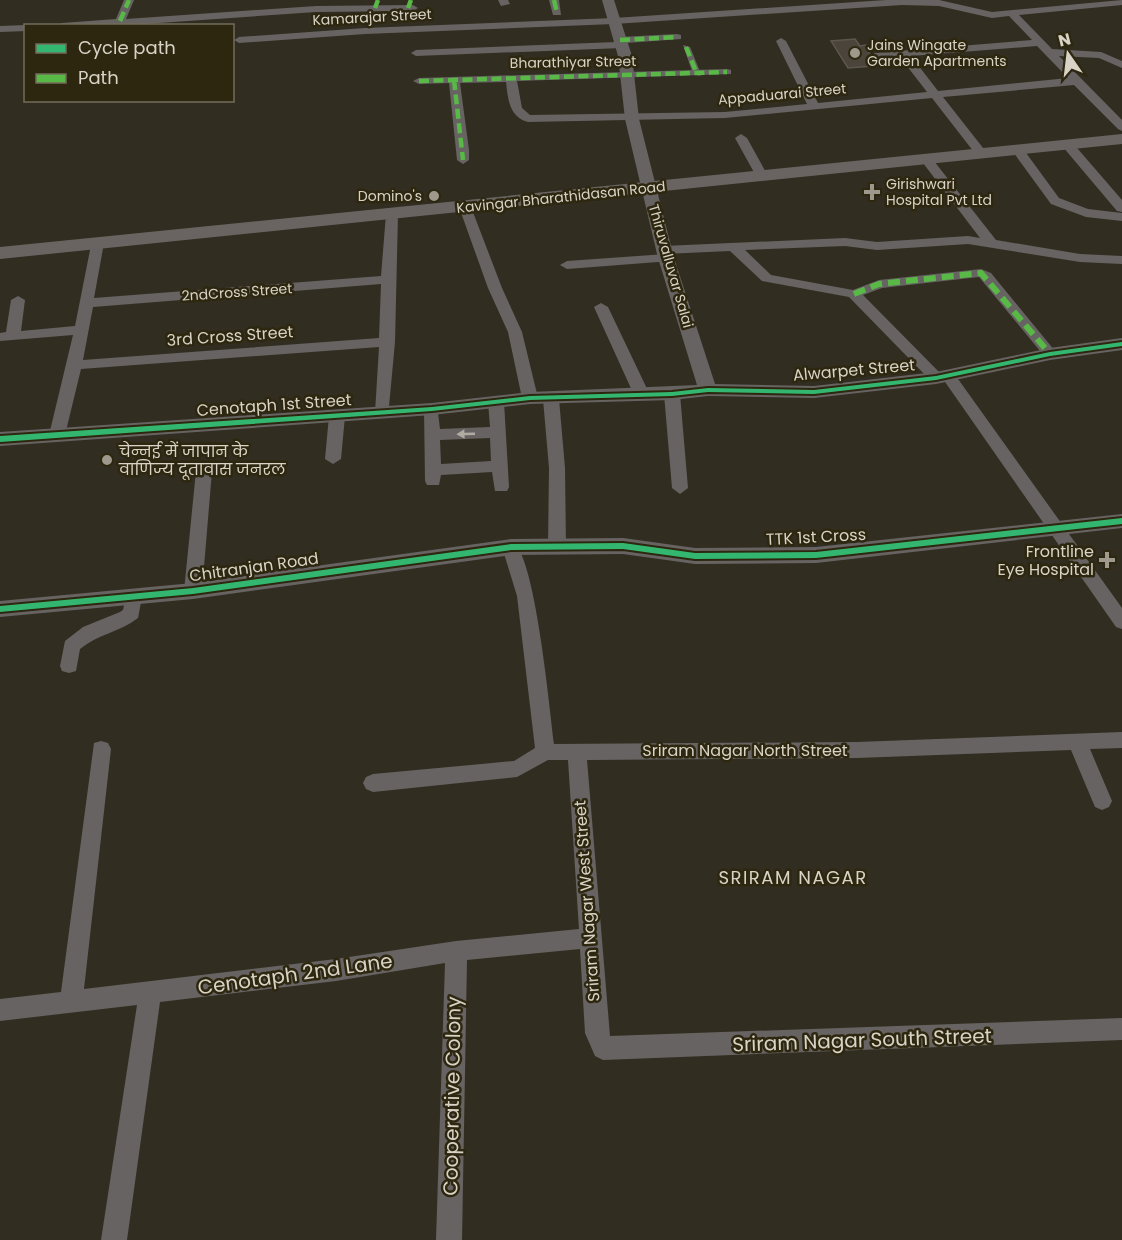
<svg xmlns="http://www.w3.org/2000/svg" width="1122" height="1240" font-family="Poppins,'Noto Sans Devanagari',sans-serif">
	<style>
		.building { fill: #4a443b; stroke: #5c564e; stroke-width: 1.5 }
		.lines { fill: none; stroke-linecap: round; stroke-linejoin: round }
		.pedestrian { fill: #676362; fill-rule: evenodd }
		.minor { fill: #676362; fill-rule: evenodd }
		.tertiary { fill: #676362; fill-rule: evenodd }
		.secondary { fill: #696462; fill-rule: evenodd }
		.quiet-far1 { stroke: #58b947; stroke-width: 4.5; stroke-dasharray: 10 4.5; stroke-linecap: butt }
		.quiet { stroke: #58b947; stroke-width: 6; stroke-dasharray: 12 6; stroke-linecap: butt }
		.cycleway-casing { stroke: #2e2710; stroke-width: 4 }
		.cycleway { fill: #33b770; fill-rule: evenodd }
		.oneway { fill: #b0aca3 }
		.poi-dot { fill: #9e998c; stroke: #2e2710; stroke-width: 2 }
		.labels { text-anchor: middle; dominant-baseline: central; stroke-width: 5; stroke-linejoin: round; paint-order: stroke }
		.far-street-label { font-size: 14px; fill: #d8d3c6; stroke: #2e2710 }
		.far-poi-label { font-size: 14px; fill: #d8d3c6; stroke: #2e2710; text-anchor: start }
		.street-label { font-size: 16px; fill: #d8d3c6; stroke: #2e2710 }
		.poi-label { font-size: 16px; fill: #d8d3c6; stroke: #2e2710; text-anchor: start }
		.neighbourhood-label { font-size: 18px; letter-spacing: 1.5px; fill: #d8d3c6; stroke: #2e2710 }
		.near-street-label { font-size: 20px; fill: #d8d3c6; stroke: #2e2710 }
	</style>
	<rect width="100%" height="100%" fill="#312e21"/>
	<path class="building" d="M855 39 860 46 866 45 872 59H876L869 60 873 66 848 68 831 41Z"/>
	<g class="lines">
		<path class="pedestrian" d="M683 45 690 47 701 74 700 76 693 74Z"/>
		<path class="minor" d="M124 0H134L126 19 316 6 413 5 418 8 413 11 316 12 116 26H57L62 23 116 19Z
			M498 0H508L510 4 501 6Z
			M549 0H559L561 15H553Z
			M886 0H939L992 12 1122 0V5L1019 15 1052 49 1101 52 1122 61V68L1099 58 1059 56 1122 120V131L1118 129 1074 85 943 97 987 153 981 157 977 156 932 98 725 118 528 122C509 117 508 99 506 82L460 83 469 150V160L463 164 457 160 449 83 419 84 413 81 419 78 727 69 731 70V74L517 81 522 108 530 115 725 112 807 104 776 41 781 38 786 41 818 103 927 92 900 57H874V53L1032 40 1009 16 992 18 939 6 902 5 614 24 365 34 239 43 234 40 239 37 365 28 614 18ZM1037 46 1068 78 938 91 911 56Z
			M26 25 29 26H26V31L0 32V26Z
			M677 34 681 35V39L626 43V47L622 48 416 56 411 53 416 50 616 42V38L620 37Z
			M741 134 747 138 768 176 766 179 762 180 756 176 735 138Z
			M1067 140 1071 141 1122 200V212L1117 211 1063 147V141Z
			M1017 145 1021 146 1059 198 1088 209 1122 213V221L1086 217 1051 204 1011 149Z
			M926 155 930 156 996 240 1080 254 1122 256V264L1080 262 968 244 877 250 845 246 745 250 771 275 853 290 879 280 981 269 991 273 1055 351 1057 354 1055 357H1045L979 277 882 288 863 295 941 374 948 370 953 372 1122 608V629L1116 627 943 379 936 383 931 381 849 297 762 281 730 251 664 254 657 250 664 246 845 238 877 242 968 236 980 238 920 159Z
			M465 203 471 207 502 288 522 332 538 398 535 401 530 403 522 398 508 332 488 288 459 207Z
			M392 210 398 214 395 342 388 417 383 418 375 413 379 347 81 369 65 435 57 440 49 435 73 335 0 341V333L6 332 11 300 18 296 25 300 21 331 75 326 92 240 97 239 104 243 94 298 381 276 386 214ZM381 284 379 338 83 360 93 307Z
			M666 254 671 255V261L567 269 560 265 567 261Z
			M601 303 608 307 650 395 647 398H637L634 395 594 307Z
			M672 389 680 394 688 488 680 494 672 488 664 394Z
			M551 394 559 399 565 468 566 547 557 553 548 547 549 468 543 399Z
			M496 397 504 402 509 487 507 491H495L492 472 441 475 439 485H427L425 481 424 409 427 405H437L440 429 490 427 488 402ZM490 438 491 461 441 464 440 440Z
			M337 411 345 416 341 459 333 464 325 459 329 416Z
			M204 465 212 471 202 591 199 596H187L184 591 196 471Z
			M511 541C535 548 550 714 554 744L857 742 1122 732V748L1090 749 1112 801 1109 807 1102 810 1095 807 1071 750 857 758 587 760 610 1036 1122 1018V1040L603 1060 595 1056 585 1033 580 949 467 960 462 1240H436L445 963 336 981 160 1002 127 1240H101L137 1005 0 1021V999L61 992 94 743 101 741 108 743 111 749 84 989 336 959 456 941 579 929 568 760H548L517 777 373 792 366 789 363 783 366 777 373 774 514 761 535 748 517 596 502 547Z
			M133 590 139 592 142 597 138 618C120 632 98 634 80 649L76 671 69 673 62 671 60 666 65 641 83 627 120 612 123 610 127 592Z"/>
		<path class="tertiary" d="M602 0H614L632 56 639 119 674 258 715 384 814 386 936 372 1050 348 1122 338V350L1050 360 936 384 814 398 708 396 672 400 530 404 432 415 0 446V432L432 403 530 392 697 385 658 258 625 119 618 56Z
			M1122 514V528L816 563 695 564 623 554 511 555 193 599 0 617V601L193 583 511 539 623 538 695 548 816 547Z"/>
		<path class="secondary" d="M1122 134V144L0 259V247Z"/>
		<path class="quiet-far1" d="M554 0 557 13
			M375 8 378 0
			M408 8 411 0
			M120 21 129 0
			M620 40 677 37
			M686 47 697 74
			M454 80 463 160
			M419 81 727 72"/>
		<path class="quiet" d="M854 294 879 284 981 273 1050 354"/>
		<defs>
			<path id="cycleway" d="M1122 342V346L1050 356 936 380 814 394 708 392 672 396 530 400 432 411 0 442V436L432 407 530 396 672 392 708 388 814 390 936 376 1050 352Z
				M1122 518V524L816 558 695 559 623 549 511 550 193 594 0 612V606L193 588 511 544 623 543 695 553 816 552Z"/>
		</defs>
		<use href="#cycleway" class="cycleway-casing"/>
		<use href="#cycleway" class="cycleway"/>
	</g>
	<defs><path id="oneway-solid" d="M-6-.8H1V-3.2L6.5 0L1 3.2V.8H-6Z" transform="scale(1.5)"/></defs>
	<use class="oneway" href="#oneway-solid" transform="translate(466 434) rotate(178)"/>
	<g class="poi-dot">
		<circle cx="855" cy="53" r="6"/>
		<path d="M869 183h6v6h6v6h-6v6h-6v-6h-6v-6h6z"/>
		<circle cx="434" cy="196" r="6"/>
		<circle cx="107" cy="460" r="6"/>
		<path d="M1104 551h6v6h6v6h-6v6h-6v-6h-6v-6h6z"/>
	</g>
	<g class="labels">
		<g class="far-street-label">
			<text transform="translate(372 17) rotate(-3)">Kamarajar Street</text>
			<text transform="translate(573 62) rotate(-1)">Bharathiyar Street</text>
			<text transform="translate(782 94) rotate(-5)">Appaduarai Street</text>
			<text transform="translate(561 197) rotate(-6)">Kavingar Bharathidasan Road</text>
			<text transform="translate(671 266) rotate(74)">Thiruvalluvar Salai</text>
			<text transform="translate(237 292) rotate(-4)">2ndCross Street</text>
		</g>
		<g class="far-poi-label">
			<text x="867" y="45">Jains Wingate<tspan x="867" dy="16">Garden Apartments</tspan></text>
			<text x="886" y="184">Girishwari<tspan x="886" dy="16">Hospital Pvt Ltd</tspan></text>
			<text x="422" y="196" text-anchor="end">Domino's</text>
		</g>
		<g class="street-label">
			<text transform="translate(230 336) rotate(-4)">3rd Cross Street</text>
			<text transform="translate(854 370) rotate(-5)">Alwarpet Street</text>
			<text transform="translate(274 405) rotate(-4)">Cenotaph 1st Street</text>
			<text transform="translate(816 537) rotate(-3)">TTK 1st Cross</text>
			<text transform="translate(254 567) rotate(-8)">Chitranjan Road</text>
			<text x="745" y="750">Sriram Nagar North Street</text>
			<text transform="translate(587 901) rotate(-94)">Sriram Nagar West Street</text>
		</g>
		<g class="poi-label">
			<text x="119" y="451">चेन्नई में जापान के<tspan x="119" dy="18">वाणिज्य दूतावास जनरल</tspan></text>
			<text x="1094" y="551" text-anchor="end">Frontline<tspan x="1094" dy="18">Eye Hospital</tspan></text>
		</g>
		<g class="neighbourhood-label">
			<text x="793" y="877">SRIRAM NAGAR</text>
		</g>
		<g class="near-street-label">
			<text transform="translate(295 974) rotate(-8)">Cenotaph 2nd Lane</text>
			<text transform="translate(862 1040) rotate(-2)">Sriram Nagar South Street</text>
			<text transform="translate(452 1096) rotate(-89)">Cooperative Colony</text>
		</g>
	</g>
	<rect x="24" y="24" width="210" height="78" fill="#2e2710" stroke="#726c59" stroke-width="1.5"/>
	<rect x="36" y="44" width="30" height="9" fill="#33b770" stroke="#726c59" stroke-width="1.5"/>
	<text x="78" y="54" font-size="18" fill="#d8d3c6">Cycle path</text>
	<rect x="36" y="74" width="30" height="9" fill="#58b947" stroke="#726c59" stroke-width="1.5"/>
	<text x="78" y="84" font-size="18" fill="#d8d3c6">Path</text>
	<g transform="translate(1068 54) rotate(346)" stroke="#2e2710" stroke-width="4.5" paint-order="stroke">
	<path d="M0-4.5L10 22L0 15L-10 22Z" fill="#d8d3c6"/>
	<text y="-9" font-size="16" font-weight="bold" text-anchor="middle" fill="#d8d3c6">N</text>
	</g>
</svg>
